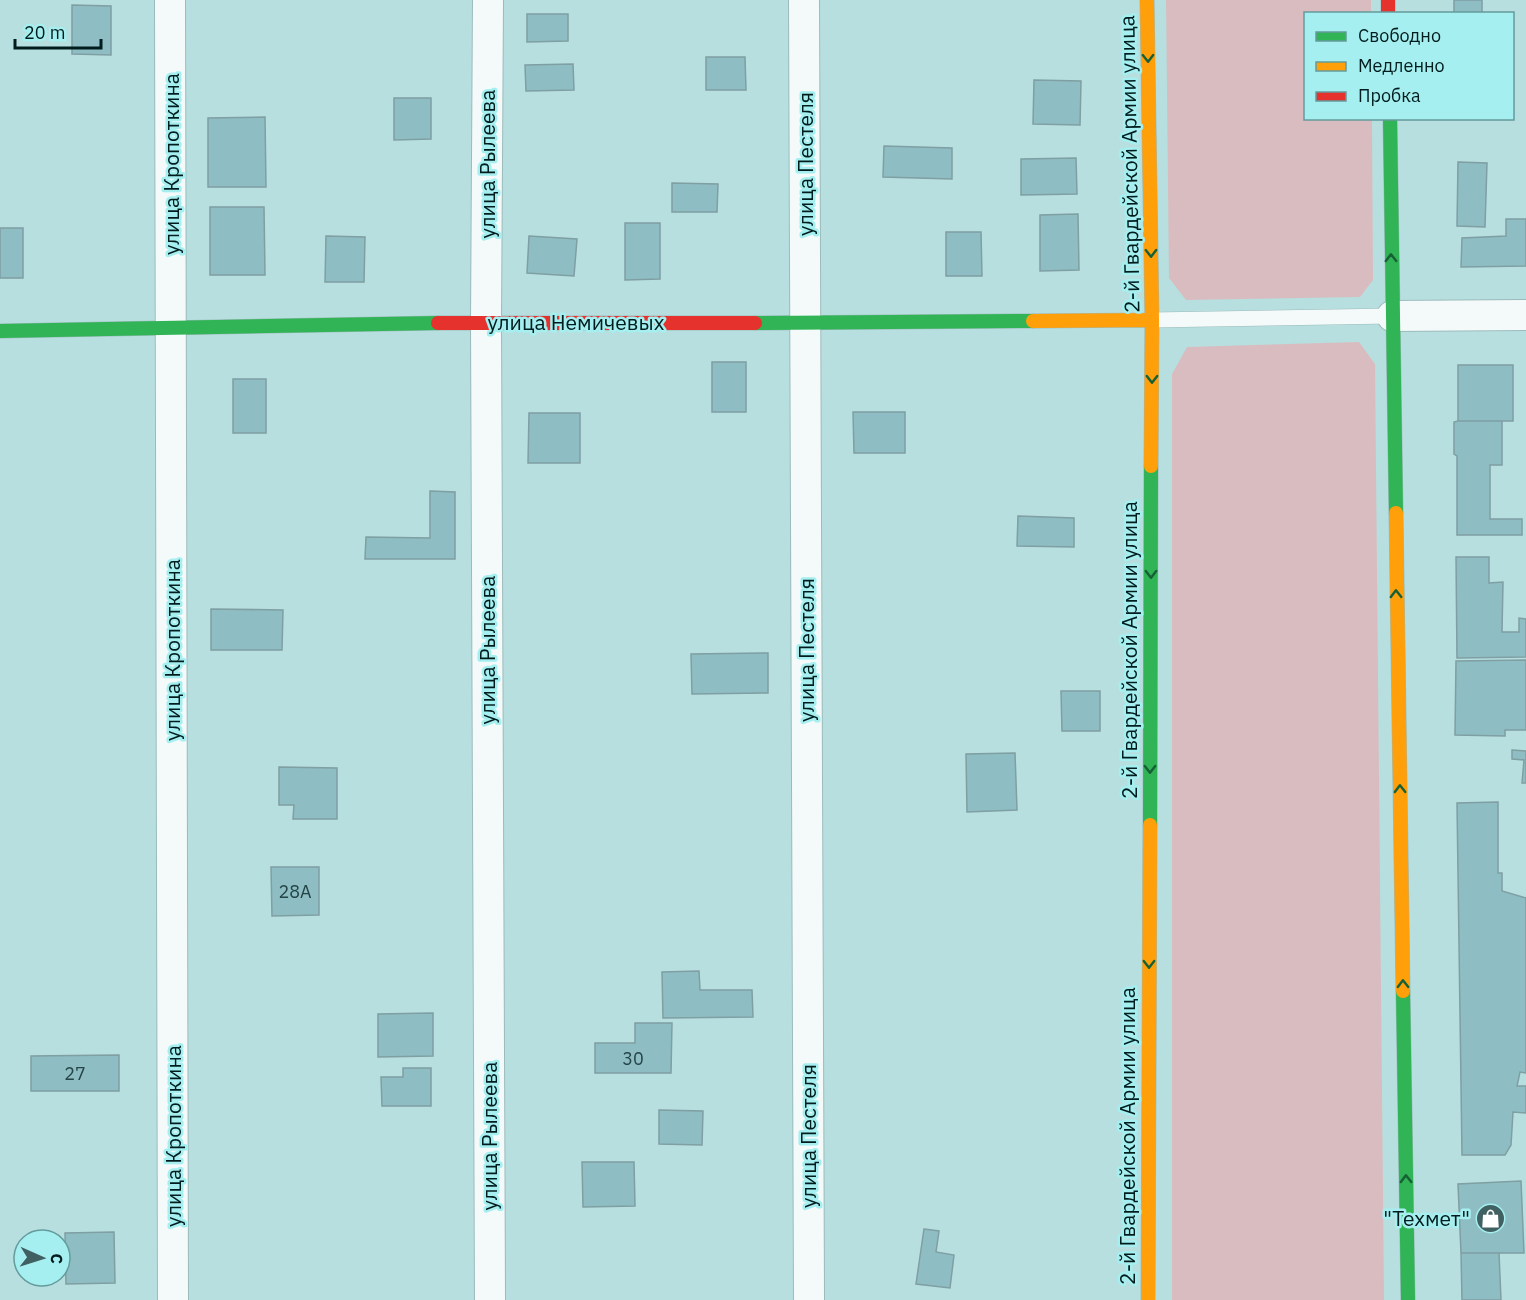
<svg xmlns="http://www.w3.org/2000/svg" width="1526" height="1300" font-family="'IBM Plex Sans',sans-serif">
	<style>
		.green { fill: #d9bcbf }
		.building { fill: #8ebec4; stroke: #7f9fa2; stroke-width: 1.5 }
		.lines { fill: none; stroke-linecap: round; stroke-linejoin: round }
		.lane-casing { stroke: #9cbbbb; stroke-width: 16 }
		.street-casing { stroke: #9cbbbb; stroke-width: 32 }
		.fast-casing { stroke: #9cbbbb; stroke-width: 15 }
		.slow-casing { stroke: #9cbbbb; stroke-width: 15 }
		.jam-casing { stroke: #9cbbbb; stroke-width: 15 }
		.lane { stroke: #f4fafa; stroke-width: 15 }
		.street { stroke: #f4fafa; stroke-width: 30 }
		.fast { stroke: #30b455; stroke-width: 14 }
		.slow { stroke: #ff9f0a; stroke-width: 14 }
		.jam { stroke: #e5322d; stroke-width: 14 }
		.oneway { stroke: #166036 }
		.labels { text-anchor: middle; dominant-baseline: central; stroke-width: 5; stroke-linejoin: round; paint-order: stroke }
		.number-label { font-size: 18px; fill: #244447 }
		.street-label { font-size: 21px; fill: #001c1d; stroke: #a6eff0 }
		.poi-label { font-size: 21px; fill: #001c1d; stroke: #a6eff0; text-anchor: end }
	</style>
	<rect width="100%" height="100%" fill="#b7dfdf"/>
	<path class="green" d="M1166 0H1371V13L1306 14V118L1372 119 1373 280 1360 297 1186 300 1169 278Z
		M1359 342 1375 364 1384 1300H1172V374L1187 347Z"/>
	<path class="building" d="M1454 0H1482V14H1454Z
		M72 5 111 6V55L72 54Z
		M527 14H568V41L527 42Z
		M706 57H745L746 90H706Z
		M573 64 574 90 526 91 525 65Z
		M1034 80 1081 81 1080 125 1033 124Z
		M394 98H431V139L394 140Z
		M265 117 266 187H208V118Z
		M884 146 952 148V179L883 177Z
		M1076 158 1077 194 1021 195V159Z
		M1458 162 1487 163 1485 227 1457 226Z
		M672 183 718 184 717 212H672Z
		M210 207H264L265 275H210Z
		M1078 214 1079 270 1040 271V215Z
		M1506 219H1526V266L1461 267 1462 238 1506 236Z
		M625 223H660V279L625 280Z
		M0 228H23V278H0Z
		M946 232H981L982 276H946Z
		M326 236 365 237 364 282H325Z
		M529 236 577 239 574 276 527 273Z
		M712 362H746V412H712Z
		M1458 365H1513V421H1458Z
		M233 379H266V433H233Z
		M853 412H905V453H854Z
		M529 413H580V463H528Z
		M1458 421H1502V465H1490V519H1522V535H1457V456L1454 454V422Z
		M430 491 455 492V559H365L366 537 430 538Z
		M1018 516 1074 518V547L1017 546Z
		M1456 557H1489V583L1503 582 1502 632H1519V618L1526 619V657L1457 658Z
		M211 609 283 610 282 650H211Z
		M768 653V693L692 694 691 654Z
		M1526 660V730H1505V736L1455 735 1456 661Z
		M1061 691H1100V731H1062Z
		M1512 750 1526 751V783H1522L1524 760 1512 759Z
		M1015 753 1017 810 967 812 966 754Z
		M279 767 337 768V819H293L294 805H279Z
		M1498 802V873H1502V891L1526 898V1073L1520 1072 1517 1086H1526V1113L1513 1112 1511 1145 1505 1155H1462L1457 803Z
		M271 867H319V915L272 916Z
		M699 971 700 990H752L753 1017 663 1018 662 972Z
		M433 1013V1056L378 1057V1014Z
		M635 1023H672L671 1073H595V1043H635Z
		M119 1055V1091H31V1056Z
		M403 1068H431V1106H382L381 1077H403Z
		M659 1110 703 1111 702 1145 659 1144Z
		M582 1162H634L635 1206 583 1207Z
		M1521 1181 1524 1253H1461L1458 1184Z
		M924 1229 939 1231 936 1252 954 1255 950 1288 916 1284Z
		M114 1232 115 1283 66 1284 65 1233Z
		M1461 1253H1499L1501 1300H1462Z"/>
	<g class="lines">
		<defs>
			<path id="lane" d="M1152 320 1392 316"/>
			<path id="street" d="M170 0 173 1300
				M488 0 486 322 490 1300
				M804 0 809 1300
				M1392 316 1526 315"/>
			<path id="fast" d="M1390 118 1396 513
				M755 323 1033 321
				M0 331 438 323
				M1150 825 1151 466
				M1403 991 1408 1300"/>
			<path id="slow" d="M1147 0 1152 320 1151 466
				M1033 321 1152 320
				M1396 513 1403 991
				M1148 1300 1150 825"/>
			<path id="jam" d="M1388 0V14
				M438 323H755"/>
		</defs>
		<use href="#lane" class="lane-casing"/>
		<use href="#street" class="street-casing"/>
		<use href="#fast" class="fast-casing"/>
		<use href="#slow" class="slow-casing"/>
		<use href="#jam" class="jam-casing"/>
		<use href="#lane" class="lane"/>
		<use href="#street" class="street"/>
		<use href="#fast" class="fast"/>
		<use href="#slow" class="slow"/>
		<use href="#jam" class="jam"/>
	</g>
	<defs><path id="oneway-chevron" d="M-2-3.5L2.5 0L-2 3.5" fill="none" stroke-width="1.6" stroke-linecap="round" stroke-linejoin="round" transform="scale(1.5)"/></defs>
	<g class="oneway">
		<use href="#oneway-chevron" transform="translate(1148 58) rotate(89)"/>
		<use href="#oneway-chevron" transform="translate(1151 253) rotate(89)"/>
		<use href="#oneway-chevron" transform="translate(1391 258) rotate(-91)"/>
		<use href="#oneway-chevron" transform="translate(1152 379) rotate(90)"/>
		<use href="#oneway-chevron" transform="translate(1151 574) rotate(90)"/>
		<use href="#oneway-chevron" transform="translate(1396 594) rotate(-91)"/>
		<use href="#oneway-chevron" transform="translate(1150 769) rotate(90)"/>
		<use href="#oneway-chevron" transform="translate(1400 789) rotate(-91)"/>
		<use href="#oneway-chevron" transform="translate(1149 964) rotate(90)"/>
		<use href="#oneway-chevron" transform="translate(1403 984) rotate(-91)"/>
		<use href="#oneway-chevron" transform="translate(1406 1179) rotate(-91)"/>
	</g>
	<defs>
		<symbol id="shop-disc" viewBox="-11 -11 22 22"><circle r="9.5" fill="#406061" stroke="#a6eff0"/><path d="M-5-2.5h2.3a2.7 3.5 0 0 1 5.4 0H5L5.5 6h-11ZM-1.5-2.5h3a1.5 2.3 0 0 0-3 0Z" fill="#fff"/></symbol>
	</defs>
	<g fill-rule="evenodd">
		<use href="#shop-disc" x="1474" y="1202" width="33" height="33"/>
	</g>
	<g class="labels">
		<g class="number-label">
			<text x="295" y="891">28А</text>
			<text x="633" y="1058">30</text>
			<text x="75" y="1073">27</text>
		</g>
		<g class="street-label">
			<text transform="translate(171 164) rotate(-90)">улица Кропоткина</text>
			<text transform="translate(487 164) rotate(-90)">улица Рылеева</text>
			<text transform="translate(805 164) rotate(-90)">улица Пестеля</text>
			<text transform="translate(1129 164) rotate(-91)">2-й Гвардейской Армии улица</text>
			<text x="576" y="322">улица Немичевых</text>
			<text transform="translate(172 650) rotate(-90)">улица Кропоткина</text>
			<text transform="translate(487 650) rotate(-90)">улица Рылеева</text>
			<text transform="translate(806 650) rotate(-90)">улица Пестеля</text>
			<text transform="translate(1129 650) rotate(-90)">2-й Гвардейской Армии улица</text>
			<text transform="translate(173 1136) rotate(-90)">улица Кропоткина</text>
			<text transform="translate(489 1136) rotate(-90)">улица Рылеева</text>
			<text transform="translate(808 1136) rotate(-90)">улица Пестеля</text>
			<text transform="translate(1127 1136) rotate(-90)">2-й Гвардейской Армии улица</text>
		</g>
		<g class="poi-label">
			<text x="1470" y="1218">"Техмет"</text>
		</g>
	</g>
	<rect x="1304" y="12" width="210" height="108" fill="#a6eff0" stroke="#649b9c" stroke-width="1.5"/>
	<rect x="1316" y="32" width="30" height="9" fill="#30b455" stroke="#649b9c" stroke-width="1.5"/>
	<text x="1358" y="42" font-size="18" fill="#001c1d">Свободно</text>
	<rect x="1316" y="62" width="30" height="9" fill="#ff9f0a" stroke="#649b9c" stroke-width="1.5"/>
	<text x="1358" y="72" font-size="18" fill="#001c1d">Медленно</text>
	<rect x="1316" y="92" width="30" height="9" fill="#e5322d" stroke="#649b9c" stroke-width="1.5"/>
	<text x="1358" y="102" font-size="18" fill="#001c1d">Пробка</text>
	<g transform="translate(42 1258) rotate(93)"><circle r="28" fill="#a6eff0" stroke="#649b9c" stroke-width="1.5"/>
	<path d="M0-4.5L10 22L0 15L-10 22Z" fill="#406061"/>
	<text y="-9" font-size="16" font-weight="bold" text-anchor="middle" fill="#001c1d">С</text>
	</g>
	<path d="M15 39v9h86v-9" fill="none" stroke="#001c1d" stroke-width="3"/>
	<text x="24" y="39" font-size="18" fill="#001c1d" stroke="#a6eff0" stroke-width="4.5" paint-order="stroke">20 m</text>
</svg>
